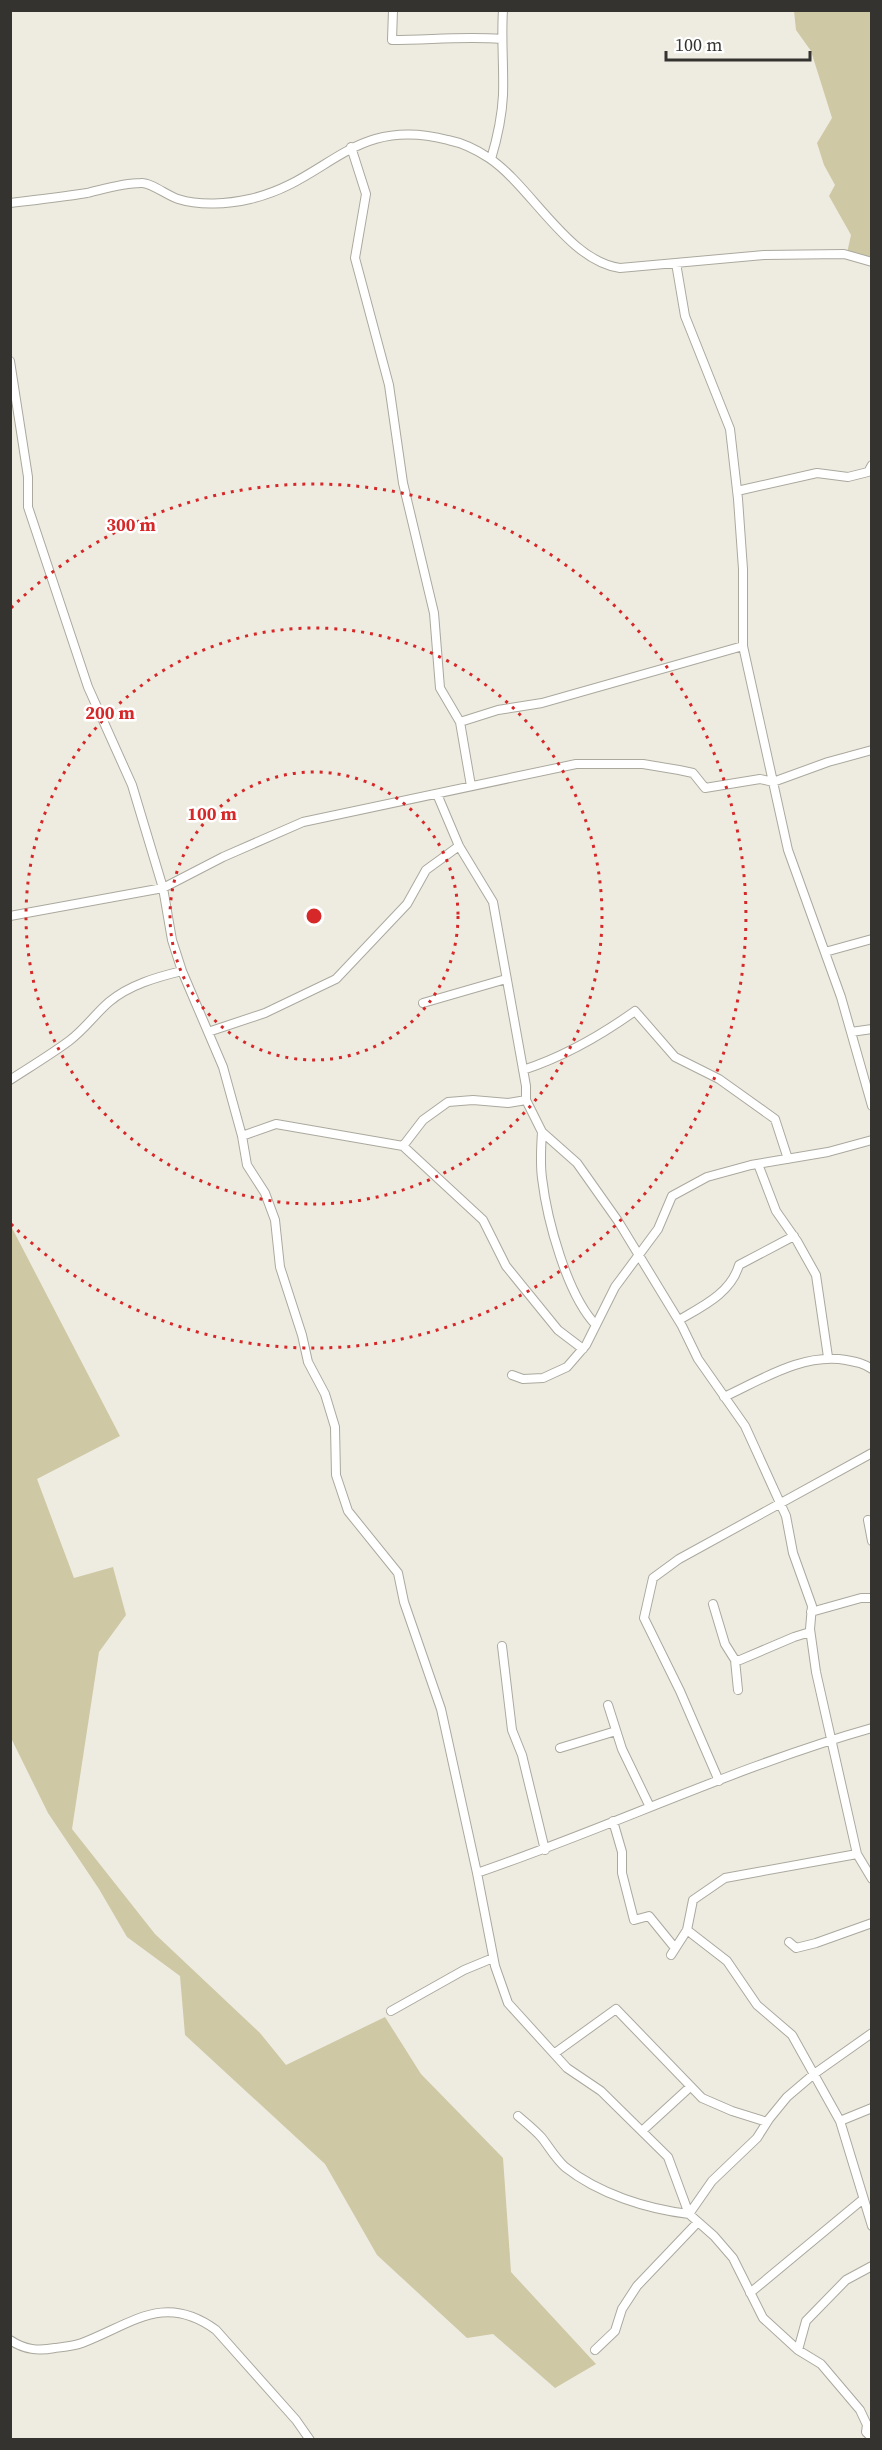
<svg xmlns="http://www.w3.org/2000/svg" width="882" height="2450" font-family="'Source Serif 4',serif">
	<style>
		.green { fill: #cec8a5 }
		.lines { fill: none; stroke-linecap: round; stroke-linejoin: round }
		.minor-casing { stroke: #aba99e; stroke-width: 10 }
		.minor { stroke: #fff; stroke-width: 8 }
		.ring { fill: none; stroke: #d62828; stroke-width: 3; stroke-dasharray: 3 6 }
		.centre { fill: #d62828; stroke: #fff; stroke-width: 3 }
		.ring-label { font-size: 18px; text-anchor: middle; font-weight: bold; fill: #d62828; stroke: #fff; stroke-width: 5; stroke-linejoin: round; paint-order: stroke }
	</style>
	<rect width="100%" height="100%" fill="#eeece1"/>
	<path class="green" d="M794 11H871V260L847 253 851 235 829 196 835 185 824 165 817 143 832 118 811 51 796 30Z
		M11 1226 120 1436 37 1479 74 1578 113 1567 126 1615 99 1652 72 1829 155 1934 260 2033 286 2065 385 2017 421 2074 503 2158 511 2272 596 2364 555 2388 493 2334 467 2338 377 2255 325 2164 185 2035 180 1976 127 1937 99 1889 48 1813 11 1738Z"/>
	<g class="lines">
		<defs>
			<path id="minor" d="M393 10 392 40C429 40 465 36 501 39
				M351 147 366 194 355 258 389 385 403 483 434 613 440 688 460 722 471 786
				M491 159C497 139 502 116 503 95 504 67 501 39 503 10
				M10 203C36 200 62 197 87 193 104 189 123 183 141 183 150 182 168 196 178 199 200 206 228 204 250 199 329 181 352 115 448 140 463 143 477 150 489 158 531 186 568 261 620 268L764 255 844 254 872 262
				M676 263 685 316 730 429 738 499 743 569V646L788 850 841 997 872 1106
				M10 361 28 477V507L88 687 132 785 163 888 172 940 182 971 223 1067 242 1136 247 1165 265 1193 275 1220 280 1267 302 1335 308 1362 325 1394 335 1427 336 1475 348 1511 398 1573 404 1602 441 1709 477 1873 495 1966 508 2003 567 2068 601 2091 668 2157 689 2214 714 2236 733 2258 763 2318 798 2350 821 2364 860 2410 867 2425 866 2432 872 2438
				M737 491 817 473 848 477 868 472 872 465
				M460 722 498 710 542 703 743 646
				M437 794 459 846 493 902 526 1086V1100L542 1132 577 1163 618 1221 682 1326 698 1359 745 1426 786 1516 793 1553 812 1606 810 1629 816 1672 857 1854 872 1879
				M10 916 163 888 223 857 303 822 576 764H643L679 770 693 773 705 788 760 779 773 782 828 762 872 750
				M825 952 872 939
				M423 1003 506 979
				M208 1032 265 1013 336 979 407 904 426 870 459 846
				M851 1032 872 1029
				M523 1070C563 1057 600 1036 635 1011L675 1057 719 1079 775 1119 788 1159
				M10 1080C30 1067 50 1055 69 1041 85 1029 95 1014 109 1002 129 985 157 977 182 971
				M542 1132C541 1147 540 1163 542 1178 547 1220 567 1295 596 1325
				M242 1136 276 1124 403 1146 483 1220 506 1266 558 1330 583 1349
				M403 1146 423 1120 448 1102 473 1100 508 1103 526 1100
				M758 1164 776 1211 797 1241 816 1275 828 1357
				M679 1320C703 1306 731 1293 739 1265L794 1236
				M512 1375 523 1379 543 1378 567 1367 586 1345 615 1287 658 1229 672 1196 707 1177 751 1165 828 1152 872 1140
				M724 1397C763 1379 802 1353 846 1360 856 1362 863 1363 872 1369
				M868 1520 872 1541
				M713 1604 725 1644 735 1660H740L794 1637 810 1632
				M811 1612 861 1598H872
				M502 1646 512 1730 522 1755 545 1850
				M735 1660 738 1690
				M608 1705 622 1749 650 1807
				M560 1748 616 1731
				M719 1781 680 1691 644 1618 653 1578 679 1559 872 1453
				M613 1821 622 1852V1873L634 1920 649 1916 675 1948
				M857 1854 725 1878 693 1900 687 1930 727 1961 757 2005 792 2035 840 2121 872 2226
				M477 1873C609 1828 737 1766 872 1728
				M789 1942 796 1948 816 1943 872 1923
				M671 1955 687 1930
				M391 2011 464 1970 493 1958
				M555 2053 616 2009 702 2098 732 2111 767 2122
				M518 2116C526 2123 535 2130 542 2138 549 2147 556 2159 565 2167 599 2194 647 2209 689 2214
				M840 2121 872 2108
				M642 2131 690 2087
				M689 2214 712 2181 757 2138 769 2119 787 2097 814 2074 872 2033
				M750 2293 862 2200
				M10 2340C25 2350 38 2351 55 2348 64 2347 74 2346 82 2343 132 2324 164 2292 216 2330L296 2420 310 2440
				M595 2350 615 2331 622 2309 637 2286 698 2222
				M798 2350 806 2321 846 2280 872 2266"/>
		</defs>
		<use href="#minor" class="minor-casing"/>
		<use href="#minor" class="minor"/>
	</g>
	<g class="ring">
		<circle cx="314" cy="916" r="144"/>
		<circle cx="314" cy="916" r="288"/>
		<path d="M11 608A432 432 0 1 1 11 1224"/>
	</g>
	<circle cx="314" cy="916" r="9" class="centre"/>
	<g class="ring-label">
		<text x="131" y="531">300 m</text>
		<text x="110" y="719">200 m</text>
		<text x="212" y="820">100 m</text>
	</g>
	<rect width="882" height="2450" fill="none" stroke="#34332f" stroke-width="24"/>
	<path d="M666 51v9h144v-9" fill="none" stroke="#34332f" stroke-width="3"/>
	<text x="675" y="51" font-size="18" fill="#34332f" stroke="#ffffff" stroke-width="4.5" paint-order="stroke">100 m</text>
</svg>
